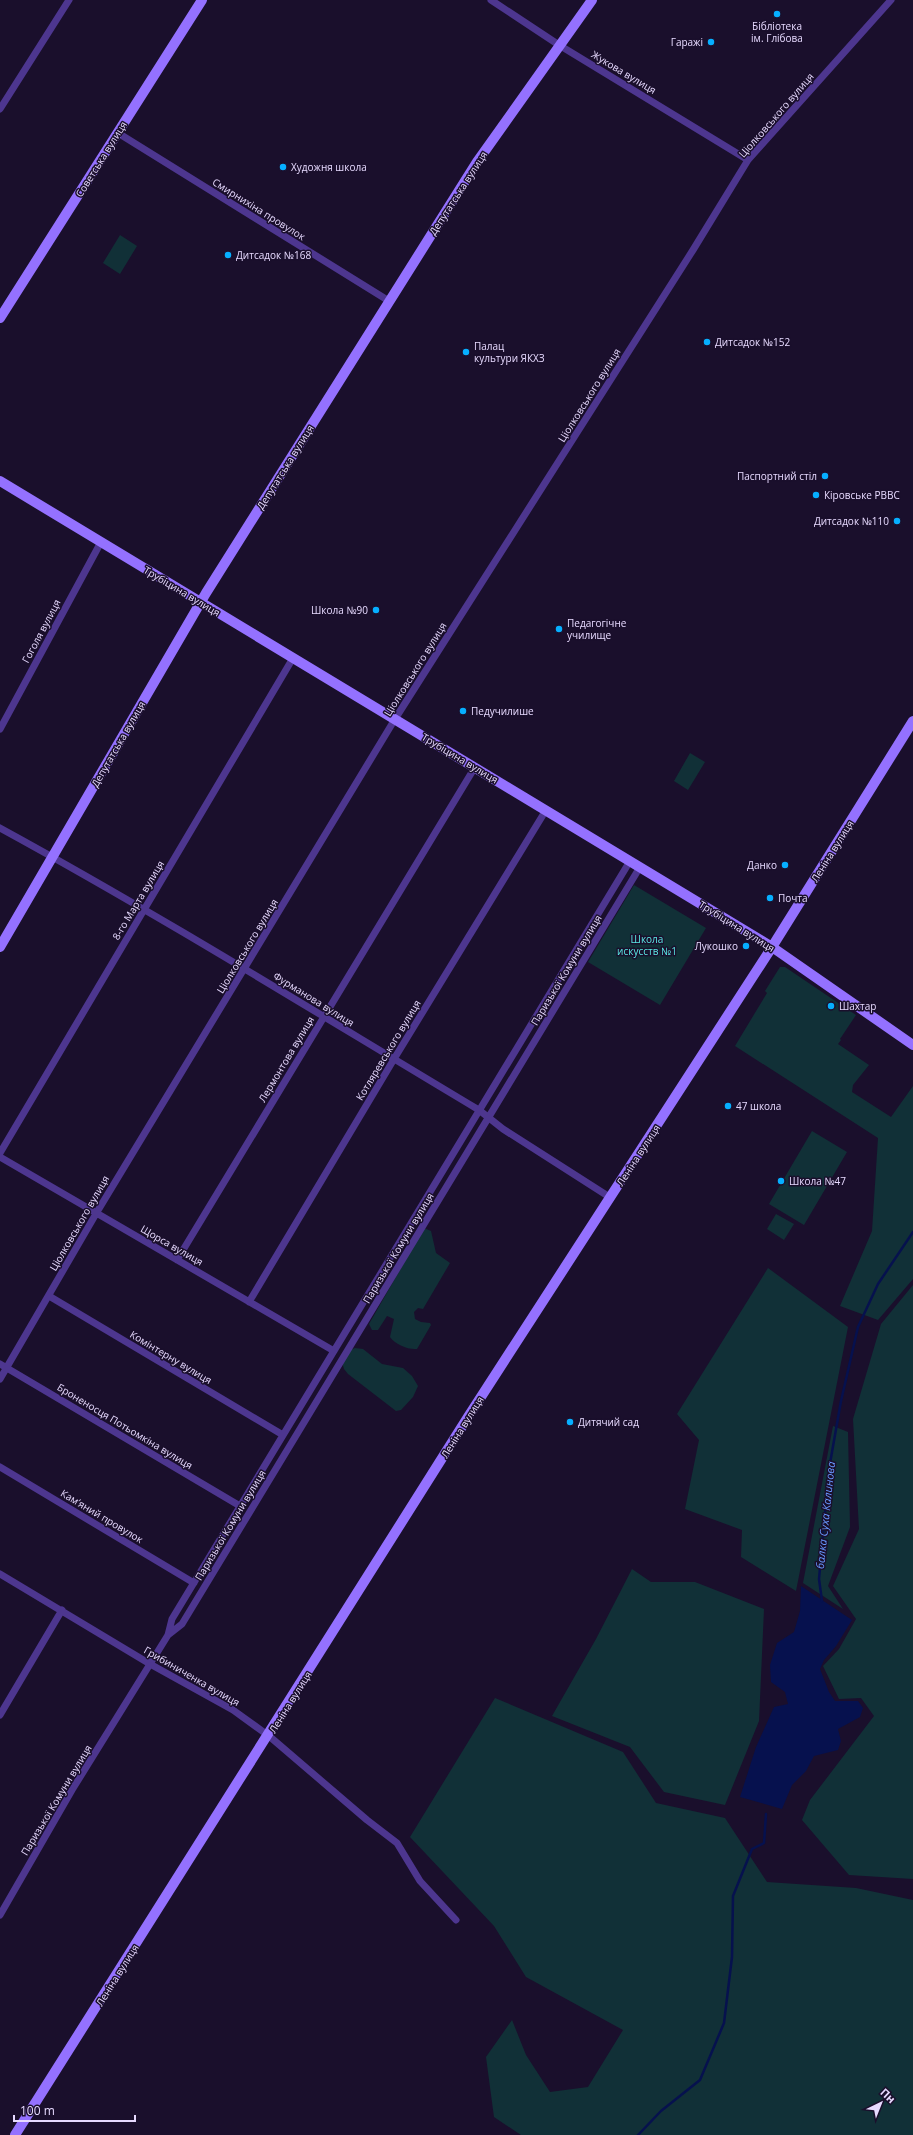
<svg xmlns="http://www.w3.org/2000/svg" width="913" height="2135" font-family="'Open Sans',sans-serif">
	<style>
		.green { fill: #113037 }
		.water { fill: #06114e }
		.lines { fill: none; stroke-linecap: round; stroke-linejoin: round }
		.stream { stroke: #06114e; stroke-width: 2.5 }
		.street { stroke: #4d368f; stroke-width: 7 }
		.secondary { stroke: #9471ff; stroke-width: 10 }
		.poi-dot { fill: #06afff; stroke: #1a0f2c; stroke-width: 1.5 }
		.labels { text-anchor: middle; dominant-baseline: central; stroke-width: 3; stroke-linejoin: round; paint-order: stroke }
		.poi-label { font-size: 10px; fill: #e7daff; stroke: #1a0f2c; text-anchor: start }
		.street-label { font-size: 10px; fill: #e7daff; stroke: #1a0f2c }
		.park-label { font-size: 10px; fill: #5beae6; stroke: #1a0f2c }
		.water-label { font-size: 11px; font-style: italic; fill: #6898ff; stroke: #1a0f2c }
	</style>
	<rect width="100%" height="100%" fill="#1a0f2c"/>
	<path class="green" d="M120 235 137 246 120 274 103 263Z
		M690 753 705 762 688 790 674 781Z
		M634 885 706 928 660 1005 588 962Z
		M780 967H785L856 1015 840 1039 841 1040 838 1044 869 1065 853 1085 852 1092 891 1117 913 1086V1279L878 1320 840 1306 872 1231 878 1138 735 1046 767 993 765 991Z
		M812 1131 847 1152 804 1225 769 1204Z
		M776 1214 794 1224 784 1240 767 1229Z
		M424 1228 431 1231 436 1253 450 1263 423 1309 418 1308 414 1312 415 1319 421 1322 430 1323 431 1325 417 1349C408 1350 395 1344 390 1337L394 1319 387 1316 378 1330H372L369 1324Z
		M768 1268 848 1327 796 1591 741 1557 742 1530 685 1509 699 1440 677 1414Z
		M913 1285V1879L849 1875 802 1820 810 1800 874 1716 861 1698 839 1699 823 1666 839 1649 856 1619 833 1586 859 1529 853 1419 881 1324Z
		M355 1348 363 1349 382 1364 403 1368 412 1376 418 1386 413 1397 401 1410 396 1411 348 1374 344 1369 342 1362 350 1350Z
		M833 1426 848 1432 850 1527 828 1586 843 1609 803 1583Z
		M632 1569 651 1582H695L764 1609 759 1721 725 1805 664 1792 630 1747 552 1716 596 1639Z
		M495 1698 623 1752 656 1803 725 1818 767 1882 856 1888 913 1900V2135H521L494 2117 486 2057 512 2020 526 2055 550 2092 588 2087 623 2030 526 1977 494 1926 410 1837Z"/>
	<path class="water" d="M801 1586 852 1620 836 1646 824 1660 820 1669 829 1692 835 1701H858L863 1708 860 1717 838 1729 841 1741 838 1750 814 1756 806 1771 792 1785 782 1809 740 1797 756 1747 774 1707 788 1704 785 1692 771 1682 770 1665 777 1643 794 1632 800 1611Z"/>
	<g class="lines">
		<path class="stream" d="M822 1601 819 1579 829 1469 841 1401 858 1327 878 1284 913 1232
			M638 2135 661 2111 700 2080 724 2023 732 1957 733 1896 752 1849 764 1843 766 1814"/>
		<path class="street" d="M491 0 559 45 748 160
			M0 109 69 0
			M118 133 389 301
			M0 729 101 542
			M0 828C163 917 320 1015 479 1110L503 1129 611 1198
			M0 1153 293 658
			M0 1157 334 1351
			M177 1260 475 767
			M49 1296 283 1435
			M249 1302 394 1059 546 810
			M0 1364 240 1506
			M0 1379 97 1212 395 719 693 250 748 160 891 0
			M0 1467 194 1583
			M0 1574 150 1664 233 1710 269 1736 367 1820 397 1843 420 1881 456 1920
			M168 1635 182 1624 640 867
			M0 1715 62 1610
			M0 1915 72 1790 168 1635 172 1619 630 861"/>
		<path class="secondary" d="M0 318 202 0
			M0 481 772 947 913 1045
			M0 947 206 593 477 162 592 0
			M15 2135 468 1417 772 947 913 721"/>
	</g>
	<g class="poi-dot">
		<circle cx="777" cy="14" r="4"/>
		<circle cx="711" cy="42" r="4"/>
		<circle cx="283" cy="167" r="4"/>
		<circle cx="228" cy="255" r="4"/>
		<circle cx="707" cy="342" r="4"/>
		<circle cx="466" cy="352" r="4"/>
		<circle cx="825" cy="476" r="4"/>
		<circle cx="816" cy="495" r="4"/>
		<circle cx="897" cy="521" r="4"/>
		<circle cx="376" cy="610" r="4"/>
		<circle cx="559" cy="629" r="4"/>
		<circle cx="463" cy="711" r="4"/>
		<circle cx="785" cy="865" r="4"/>
		<circle cx="770" cy="898" r="4"/>
		<circle cx="746" cy="946" r="4"/>
		<circle cx="831" cy="1006" r="4"/>
		<circle cx="728" cy="1106" r="4"/>
		<circle cx="781" cy="1181" r="4"/>
		<circle cx="570" cy="1422" r="4"/>
	</g>
	<g class="labels">
		<g class="poi-label">
			<text x="777" y="26" text-anchor="middle">Бібліотека<tspan x="777" dy="12">ім. Глібова</tspan></text>
			<text x="703" y="42" text-anchor="end">Гаражі</text>
			<text x="291" y="167">Художня школа</text>
			<text x="236" y="255">Дитсадок №168</text>
			<text x="715" y="342">Дитсадок №152</text>
			<text x="474" y="346">Палац<tspan x="474" dy="12">культури ЯКХЗ</tspan></text>
			<text x="817" y="476" text-anchor="end">Паспортний стіл</text>
			<text x="824" y="495">Кіровське РВВС</text>
			<text x="889" y="521" text-anchor="end">Дитсадок №110</text>
			<text x="368" y="610" text-anchor="end">Школа №90</text>
			<text x="567" y="623">Педагогічне<tspan x="567" dy="12">училище</tspan></text>
			<text x="471" y="711">Педучилише</text>
			<text x="777" y="865" text-anchor="end">Данко</text>
			<text x="778" y="898">Почта</text>
			<text x="738" y="946" text-anchor="end">Лукошко</text>
			<text x="839" y="1006">Шахтар</text>
			<text x="736" y="1106">47 школа</text>
			<text x="789" y="1181">Школа №47</text>
			<text x="578" y="1422">Дитячий сад</text>
		</g>
		<g class="street-label">
			<text transform="translate(624 72) rotate(31)">Жукова вулиця</text>
			<text transform="translate(776 115) rotate(-49)">Ціолковського вулиця</text>
			<text transform="translate(101 159) rotate(-58)">Советська вулиця</text>
			<text transform="translate(458 193) rotate(-57)">Депутатська вулиця</text>
			<text transform="translate(259 209) rotate(32)">Смирнихіна провулок</text>
			<text transform="translate(589 395) rotate(-58)">Ціолковського вулиця</text>
			<text transform="translate(285 467) rotate(-58)">Депутатська вулиця</text>
			<text transform="translate(182 591) rotate(31)">Трубіцина вулиця</text>
			<text transform="translate(41 631) rotate(-62)">Гоголя вулиця</text>
			<text transform="translate(415 669) rotate(-58)">Ціолковського вулиця</text>
			<text transform="translate(118 744) rotate(-60)">Депутатська вулиця</text>
			<text transform="translate(460 758) rotate(31)">Трубіцина вулиця</text>
			<text transform="translate(832 851) rotate(-58)">Леніна вулиця</text>
			<text transform="translate(138 900) rotate(-59)">8-го Марта вулиця</text>
			<text transform="translate(737 926) rotate(32)">Трубіцина вулиця</text>
			<text transform="translate(247 946) rotate(-59)">Ціолковського вулиця</text>
			<text transform="translate(566 970) rotate(-59)">Паризької Комуни вулиця</text>
			<text transform="translate(314 999) rotate(32)">Фурманова вулиця</text>
			<text transform="translate(388 1050) rotate(-59)">Котляревського вулиця</text>
			<text transform="translate(286 1059) rotate(-59)">Лермонтова вулиця</text>
			<text transform="translate(638 1155) rotate(-57)">Леніна вулиця</text>
			<text transform="translate(79 1223) rotate(-60)">Ціолковського вулиця</text>
			<text transform="translate(172 1245) rotate(30)">Щорса вулиця</text>
			<text transform="translate(398 1248) rotate(-59)">Паризької Комуни вулиця</text>
			<text transform="translate(171 1357) rotate(31)">Комінтерну вулиця</text>
			<text transform="translate(125 1426) rotate(31)">Броненосця Потьомкіна вулиця</text>
			<text transform="translate(462 1427) rotate(-58)">Леніна вулиця</text>
			<text transform="translate(102 1516) rotate(31)">Кам’яний провулок</text>
			<text transform="translate(230 1525) rotate(-59)">Паризької Комуни вулиця</text>
			<text transform="translate(192 1676) rotate(30)">Грибиниченка вулиця</text>
			<text transform="translate(290 1702) rotate(-58)">Леніна вулиця</text>
			<text transform="translate(56 1800) rotate(-59)">Паризької Комуни вулиця</text>
			<text transform="translate(117 1975) rotate(-58)">Леніна вулиця</text>
		</g>
		<g class="park-label">
			<text x="647" y="939">Школа<tspan x="647" dy="12">искусств №1</tspan></text>
		</g>
		<g class="water-label">
			<text transform="translate(825 1515) rotate(-84)">балка Суха Калинова</text>
		</g>
	</g>
	<g transform="translate(881 2103) rotate(43)" stroke="#1a0f2c" stroke-width="3" paint-order="stroke">
	<path d="M0-3L7 15L0 10L-7 15Z" fill="#e7daff"/>
	<text y="-6" font-size="11" font-weight="bold" text-anchor="middle" fill="#e7daff">Пн</text>
	</g>
	<path d="M14 2115v6h121v-6" fill="none" stroke="#e7daff" stroke-width="2"/>
	<text x="20" y="2115" font-size="12" fill="#e7daff" stroke="#1a0f2c" stroke-width="3" paint-order="stroke">100 m</text>
</svg>
